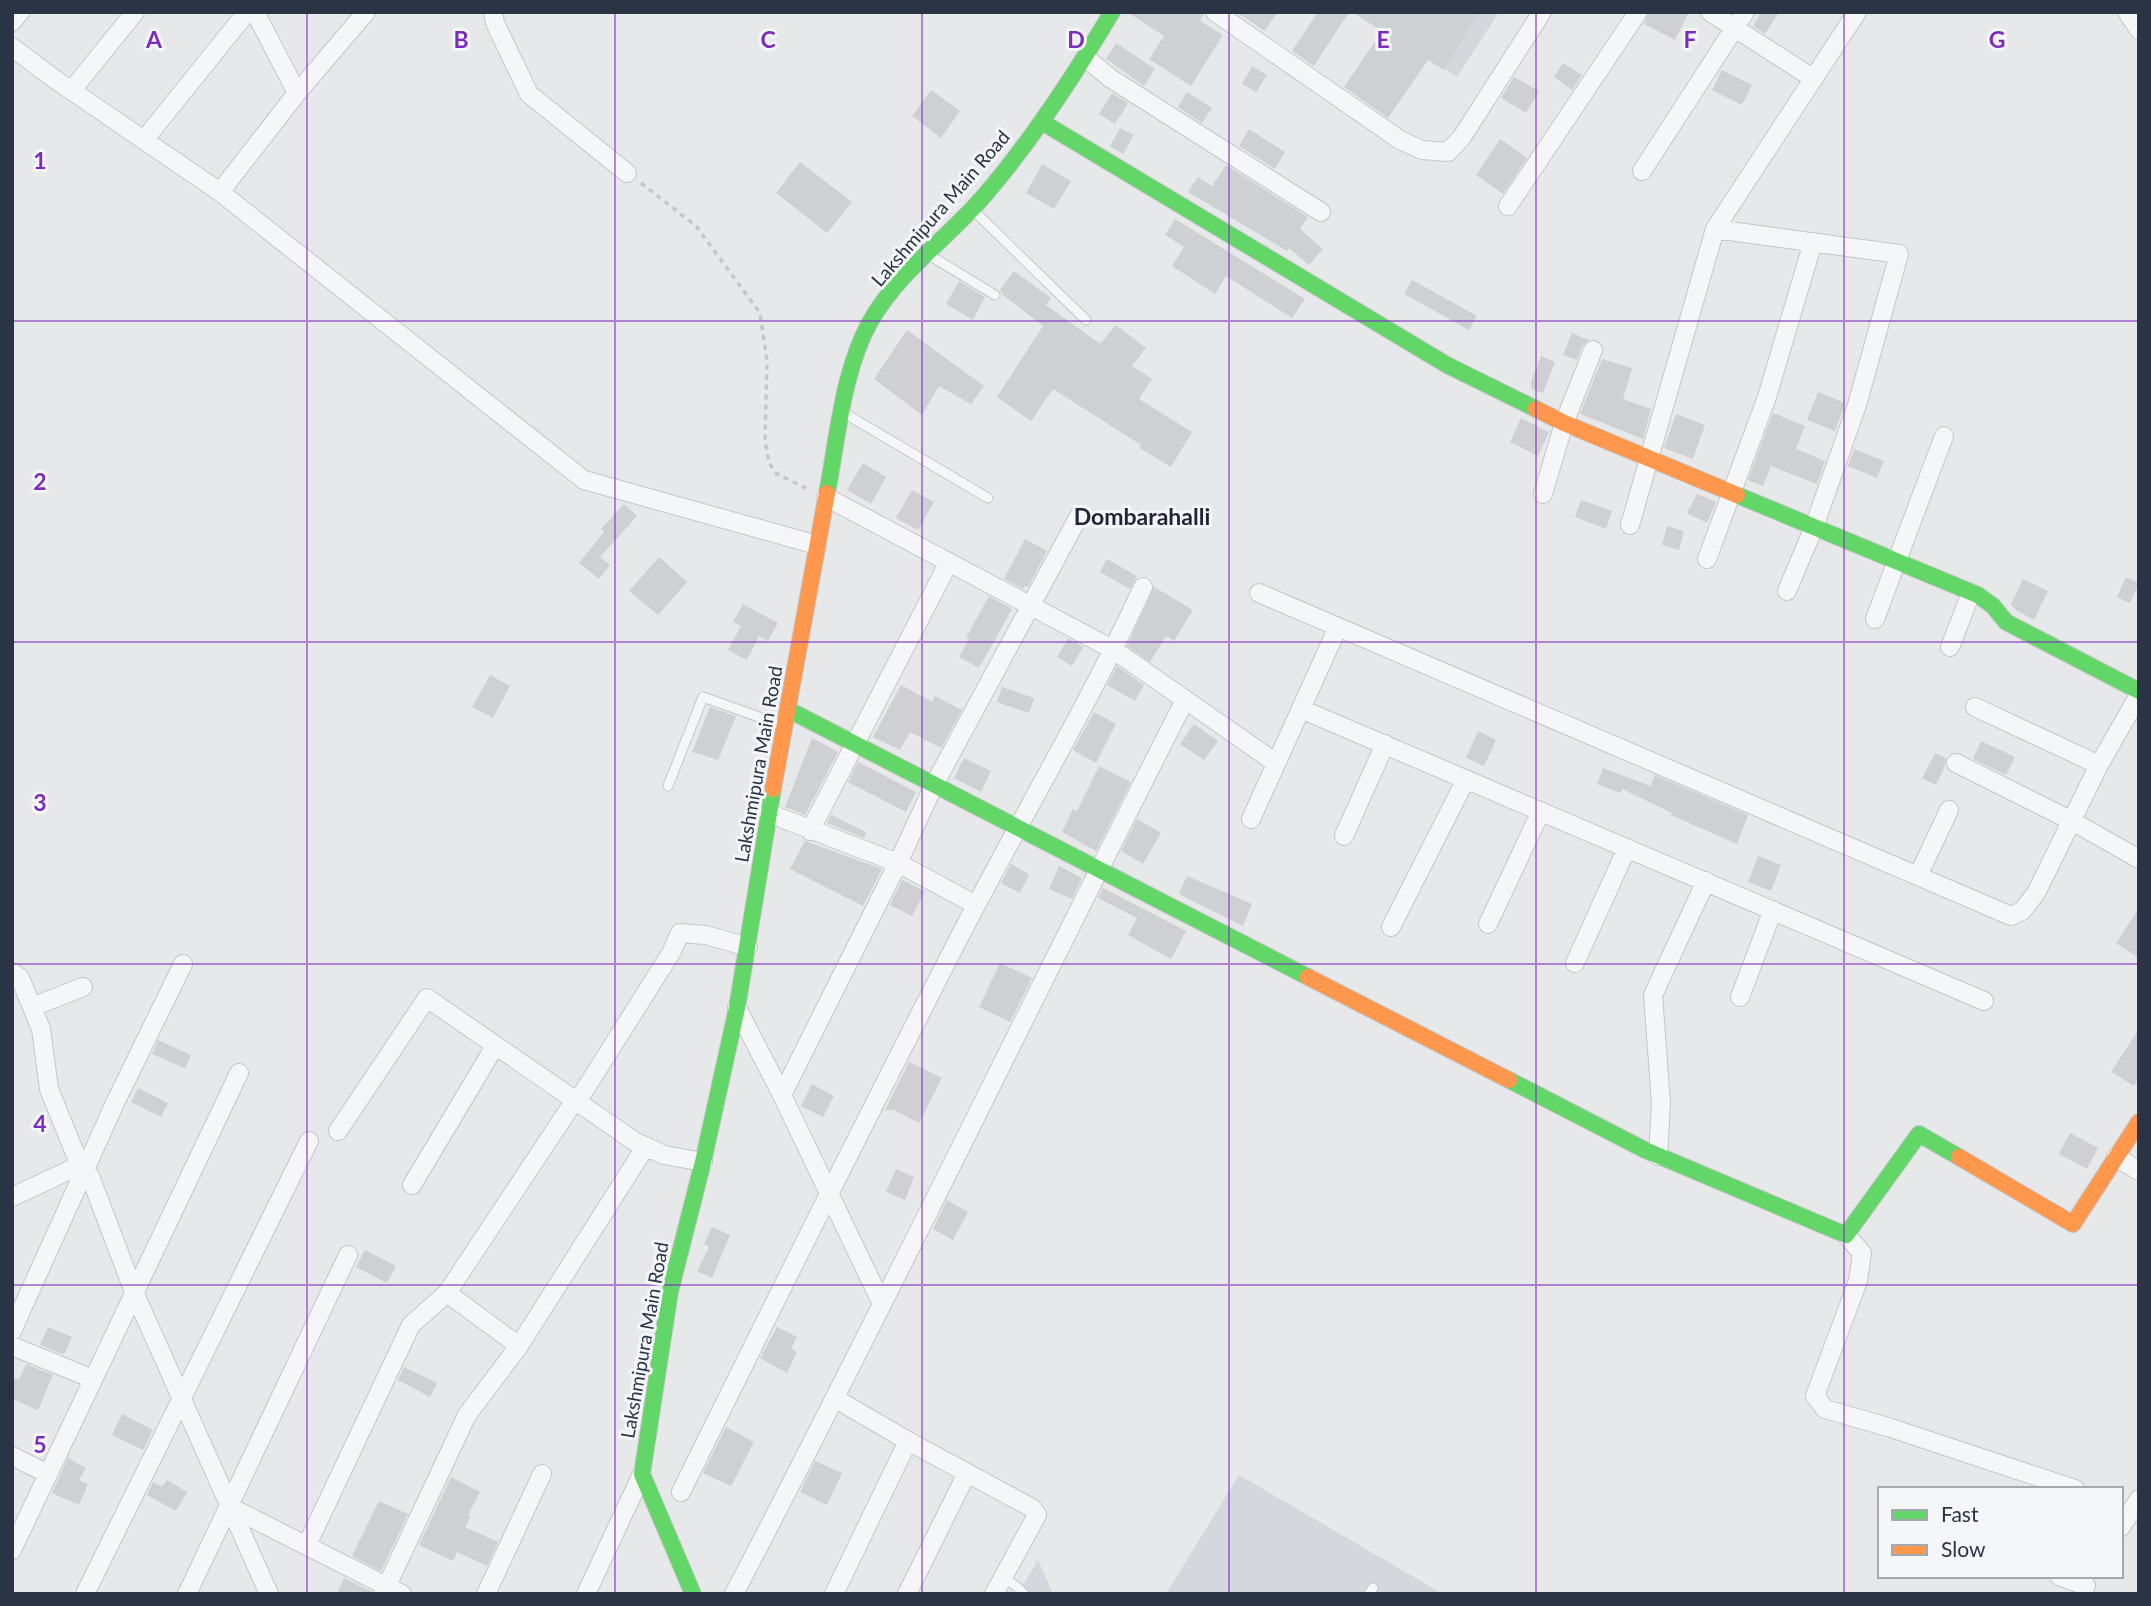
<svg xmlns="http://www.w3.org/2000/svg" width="2151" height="1606" font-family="Lato,sans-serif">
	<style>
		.built { fill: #d4d7dd }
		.building { fill: #ced0d3 }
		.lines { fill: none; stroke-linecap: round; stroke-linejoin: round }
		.lane-casing { stroke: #c4c6c8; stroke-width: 11 }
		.street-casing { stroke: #c4c6c8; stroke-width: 20 }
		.fast-casing { stroke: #c4c6c8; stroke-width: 18 }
		.slow-casing { stroke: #c4c6c8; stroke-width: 18 }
		.path { stroke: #c5c6ca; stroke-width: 3.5; stroke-dasharray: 5 5; stroke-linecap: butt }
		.lane { stroke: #f5f6f7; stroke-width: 9 }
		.street { stroke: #f5f6f7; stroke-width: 18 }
		.fast { stroke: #63d668; stroke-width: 16 }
		.slow { stroke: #ff974d; stroke-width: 16 }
		.grid { fill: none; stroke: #7b2cbf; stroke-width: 2; stroke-opacity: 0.55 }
		.labels { text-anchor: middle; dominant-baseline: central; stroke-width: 6; stroke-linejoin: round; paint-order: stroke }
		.street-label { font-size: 19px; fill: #2b3445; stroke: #f4f6f9 }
		.quarter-label { font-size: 23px; font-weight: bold; fill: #1d2536; stroke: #f4f6f9 }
		.grid-label { font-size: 23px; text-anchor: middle; font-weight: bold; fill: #7b2cbf; stroke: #f4f6f9; stroke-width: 6; stroke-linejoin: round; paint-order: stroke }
	</style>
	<rect width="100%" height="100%" fill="#e6e8ea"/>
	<path class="built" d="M1358 12H1499L1457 77Z
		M1239 1475 1443 1594H1166Z
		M1038 1560 1053 1594H1018Z"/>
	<path class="building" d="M1127 12H1204L1200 21 1223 35 1191 86 1149 59 1164 36Z
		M1236 12H1277L1265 31Z
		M1318 12H1349L1314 66 1292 51Z
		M1352 12H1479L1444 70 1428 60 1388 118 1344 87 1382 31Z
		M1649 12H1689L1675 40 1644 24Z
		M1761 12H1779L1765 34 1753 26Z
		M1116 43 1155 69 1144 86 1106 59Z
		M1563 63 1582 75 1572 90 1554 77Z
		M1252 66 1267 75 1256 92 1242 84Z
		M1722 70 1752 85 1742 105 1712 90Z
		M1514 77 1539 91 1526 113 1501 98Z
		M931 90 960 111 941 138 912 116Z
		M1187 92 1212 108 1202 123 1178 107Z
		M1112 93 1128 103 1115 124 1099 114Z
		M1120 128 1134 135 1123 154 1110 146Z
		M1249 129 1285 152 1275 169 1239 146Z
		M1500 139 1527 158 1503 194 1476 175Z
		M800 162 852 202 827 233 776 193Z
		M1042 164 1071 181 1054 209 1026 193Z
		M1226 165 1308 217 1300 229 1323 249 1309 265 1289 248 1287 251 1188 192 1198 177 1212 186Z
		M1175 219 1305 299 1292 318 1226 276 1215 294 1172 266 1184 247 1165 235Z
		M1014 271 1051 298 1046 305 1100 344 1116 325 1146 348 1132 366 1152 379 1139 399 1192 432 1171 467 1140 448 1141 445 1053 389 1031 421 997 397 1043 326 1002 294 1000 290Z
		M1412 280 1477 316 1469 330 1404 294Z
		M959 281 985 297 973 320 946 304Z
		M907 330 984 386 971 404 939 386 922 415 874 379Z
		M1572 333 1589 340 1582 346 1577 360 1563 355Z
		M1541 356 1555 362 1543 393 1531 389V382Z
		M1602 359 1632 368 1623 399 1651 409 1643 439 1580 414Z
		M1818 392 1845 403 1835 431 1807 420Z
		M1773 413 1805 426 1796 449 1825 461 1817 484 1771 466 1763 486 1748 480Z
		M1676 414 1705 425 1693 459 1664 448Z
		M1521 418 1549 432 1538 456 1510 442Z
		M1854 449 1884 461 1877 478 1848 466Z
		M863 463 886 477 871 504 847 490Z
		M912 490 934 502 918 530 896 518Z
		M1697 494 1716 502 1707 523 1687 513Z
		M1581 500 1612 511 1606 529 1575 517Z
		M624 504 637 516 600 557 610 565 599 579 579 563 604 532 601 529Z
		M1667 526 1684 531 1679 550 1662 545Z
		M1025 539 1047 551 1028 587 1025 586 1023 589 1004 579Z
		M659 557 687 582 658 615 629 591Z
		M1107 559 1137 576 1130 589 1100 572Z
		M2126 577 2139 583 2130 603 2117 597Z
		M2023 579 2048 591 2034 620 2016 610 2011 604Z
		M1154 587 1193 610 1174 641 1166 636 1150 662 1127 646Z
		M989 596 1012 609 979 668 959 657 969 639 966 638Z
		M743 604 778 623 768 641 759 636 747 660 728 650 741 626 733 622Z
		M1068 638 1083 647 1072 666 1057 657Z
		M1117 666 1144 685 1135 701 1107 685Z
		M490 675 510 686 493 718 472 707Z
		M901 685 932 702 935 696 962 710 941 748 910 732 900 750 873 737Z
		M1002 687 1034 698 1029 713 997 702Z
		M710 707 736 716 718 760 692 752Z
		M1094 712 1116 724 1096 763 1073 750Z
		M1194 724 1218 741 1204 760 1180 744Z
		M1478 731 1496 740 1484 766 1466 758Z
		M812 738 838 752 805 815 785 807Z
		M1981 741 2015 757 2006 775 1973 759Z
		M1935 753 1946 758 1945 766 1936 785 1922 778Z
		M964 758 991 771 981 792 954 778Z
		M858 762 916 792 906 812 848 782Z
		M1099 766 1131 782 1096 851 1062 832 1073 809 1077 811Z
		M1603 768 1650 786 1655 775 1748 815 1737 844 1671 815 1672 813 1622 789 1621 793 1597 784Z
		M831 815 866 832 864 838 827 823Z
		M1137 819 1161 833 1143 864 1121 851Z
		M805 841 882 869 863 906 790 869Z
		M1758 856 1781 865 1771 891 1748 882Z
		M1011 864 1029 874 1020 893 1001 883Z
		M1059 866 1082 878 1072 899 1049 889Z
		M1187 876 1252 904 1243 926 1179 894Z
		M902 880 925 891 912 916 890 905Z
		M1103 888 1186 931 1171 959 1128 935 1137 918 1098 898Z
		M2139 908V958L2116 943Z
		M1000 963 1032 978 1010 1022 979 1007Z
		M2139 1029V1078L2134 1086 2111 1072Z
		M158 1040 191 1055 185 1068 152 1054Z
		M909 1062 942 1078 919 1123 894 1110H885Z
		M812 1084 834 1096 823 1117 801 1106Z
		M138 1088 168 1103 161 1117 131 1102Z
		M2070 1133 2098 1148 2087 1169 2059 1154Z
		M896 1169 914 1177 905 1200 886 1192Z
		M947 1200 968 1212 953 1240 933 1229Z
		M712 1227 730 1235 712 1278 697 1271 709 1247 704 1244Z
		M365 1250 396 1266 387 1283 356 1267Z
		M48 1327 72 1337 65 1353 62 1354 40 1345Z
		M777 1327 797 1337 791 1349 797 1352 787 1373 760 1358Z
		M26 1364 53 1375 38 1410 12 1399V1377L19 1380Z
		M404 1367 437 1383 430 1397 398 1380Z
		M122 1414 153 1430 143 1450 112 1435Z
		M726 1427 754 1442 731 1486 703 1473Z
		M68 1458 86 1468 79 1480 88 1484 79 1505 52 1493Z
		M815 1461 842 1473 827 1505 800 1492Z
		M451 1477 480 1492 468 1515 471 1516 465 1527 498 1542 487 1566 457 1552 453 1561 419 1545Z
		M167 1480 187 1492 176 1511 147 1495 153 1482 162 1487Z
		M379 1501 408 1514 381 1571 352 1556Z
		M344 1578 372 1592V1594H337Z"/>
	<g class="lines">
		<defs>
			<path id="lane" d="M973 210 1086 320
				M929 255 995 295
				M844 413 988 498
				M668 786 703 697 784 726
				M1003 1578 1016 1586 1024 1594
				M1369 1594 1373 1588"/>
			<path id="street" d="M255 12 297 93
				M493 12 495 23 529 94 627 173
				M1215 12 1400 140 1422 150 1448 152 1462 137 1542 12
				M1710 12 1814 79
				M2127 12 2139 30
				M12 22 20 12
				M12 47 53 78 220 192 584 480 817 545
				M1086 58 1110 78 1321 212
				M72 90 135 12
				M144 140 247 12
				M1642 171 1745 12
				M220 192 297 93 366 12
				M1508 206 1638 12
				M1715 229 1899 254 1857 405 1814 527 1787 591
				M1543 494 1564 423 1593 350
				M826 497 1114 650 1276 763
				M1630 525 1715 229 1857 12
				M1707 559 1767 397 1813 242
				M1259 593 2011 916 2022 911 2036 893 2099 765 2139 695
				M1875 619 1944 436
				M1950 647 1971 593
				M1975 707 2099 765
				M1301 709 1984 1001
				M1956 763 2072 821 2139 859
				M768 813 898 863 782 1095
				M1251 819 1338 627
				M810 831 949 562
				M1344 836 1385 744
				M1918 876 1949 810
				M976 905 898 863 934 785 1079 516
				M1488 924 1541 811
				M1391 927 1466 779
				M1575 963 1627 848
				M12 972 20 978 41 1029 49 1089 83 1173
				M1740 997 1773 910
				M32 1007 83 987
				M737 1008 782 1095 882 1304
				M338 1131 427 998 634 1141 664 1155 703 1162
				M1658 1156 1661 1103 1653 995 1706 881
				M2116 1157 2139 1171
				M412 1185 495 1046
				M12 1197 74 1168 90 1176 134 1292 269 1594
				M1846 1235 1862 1253 1858 1281 1815 1396 1825 1409 1891 1428 2075 1489
				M447 1293 519 1346
				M12 1331 115 1103 183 964
				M12 1346 93 1379
				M836 1399 908 1441 1032 1508 1037 1515 994 1594
				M12 1456 48 1474
				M681 1492C773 1305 866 1119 961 934 1021 818 1088 706 1143 587
				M230 1507 402 1594
				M2121 1527 2139 1499
				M307 1545 411 1325 447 1293 575 1100 584 1091 671 953 680 933 706 935 748 947
				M12 1550 239 1073
				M2059 1576 2086 1586
				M85 1594 309 1141
				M187 1594 348 1255
				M383 1594 467 1415 519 1346 646 1146
				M486 1594 542 1474
				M586 1594 642 1474
				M734 1594C889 1298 1033 997 1185 700
				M834 1594 908 1441
				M907 1594 967 1473"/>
			<path id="fast" d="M1042 122 1447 365 1536 409
				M827 493C838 437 842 373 870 322 898 272 947 239 984 196 1033 139 1074 76 1112 12
				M1737 495 1978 595 1993 606 2006 622 2139 691
				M789 710 1308 977
				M1509 1080 1645 1150 1846 1235 1919 1134 1959 1157
				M693 1594 642 1474 670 1292 703 1162 737 1008 773 789"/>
			<path id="slow" d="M1536 409 1564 423 1737 495
				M773 789 827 493
				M1308 977 1509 1080
				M1959 1157 2073 1224 2139 1122"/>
		</defs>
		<use href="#lane" class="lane-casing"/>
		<use href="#street" class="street-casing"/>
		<use href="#fast" class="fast-casing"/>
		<use href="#slow" class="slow-casing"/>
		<path class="path" d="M641 183 696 226 760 313 767 361 765 440 769 463 777 474 808 489"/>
		<use href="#lane" class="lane"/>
		<use href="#street" class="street"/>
		<use href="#fast" class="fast"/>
		<use href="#slow" class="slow"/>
	</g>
	<path class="grid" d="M307 12V1594M615 12V1594M922 12V1594M1229 12V1594M1536 12V1594M1844 12V1594M12 321H2139M12 642H2139M12 964H2139M12 1285H2139"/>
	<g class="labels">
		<g class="street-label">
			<text transform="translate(940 208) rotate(-49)">Lakshmipura Main Road</text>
			<text transform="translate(758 764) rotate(-80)">Lakshmipura Main Road</text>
			<text transform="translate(644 1340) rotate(-80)">Lakshmipura Main Road</text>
		</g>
		<g class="quarter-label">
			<text x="1142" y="516">Dombarahalli</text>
		</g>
	</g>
	<g class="grid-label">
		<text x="154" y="48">A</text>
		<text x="461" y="48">B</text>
		<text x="768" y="48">C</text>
		<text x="1076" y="48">D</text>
		<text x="1383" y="48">E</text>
		<text x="1690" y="48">F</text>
		<text x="1997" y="48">G</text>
		<text x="40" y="169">1</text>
		<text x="40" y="490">2</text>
		<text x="40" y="811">3</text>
		<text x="40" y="1132">4</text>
		<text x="40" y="1453">5</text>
	</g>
	<rect width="2151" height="1606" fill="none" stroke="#2b3445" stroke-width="28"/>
	<rect x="1878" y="1487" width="245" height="91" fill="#f4f6f9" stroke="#a4a8b1" stroke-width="2"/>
	<rect x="1892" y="1510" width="35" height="10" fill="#63d668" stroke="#a4a8b1" stroke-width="2"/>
	<text x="1941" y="1522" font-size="21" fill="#2b3445">Fast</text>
	<rect x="1892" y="1545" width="35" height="10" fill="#ff974d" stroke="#a4a8b1" stroke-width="2"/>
	<text x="1941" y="1557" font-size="21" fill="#2b3445">Slow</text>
</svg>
